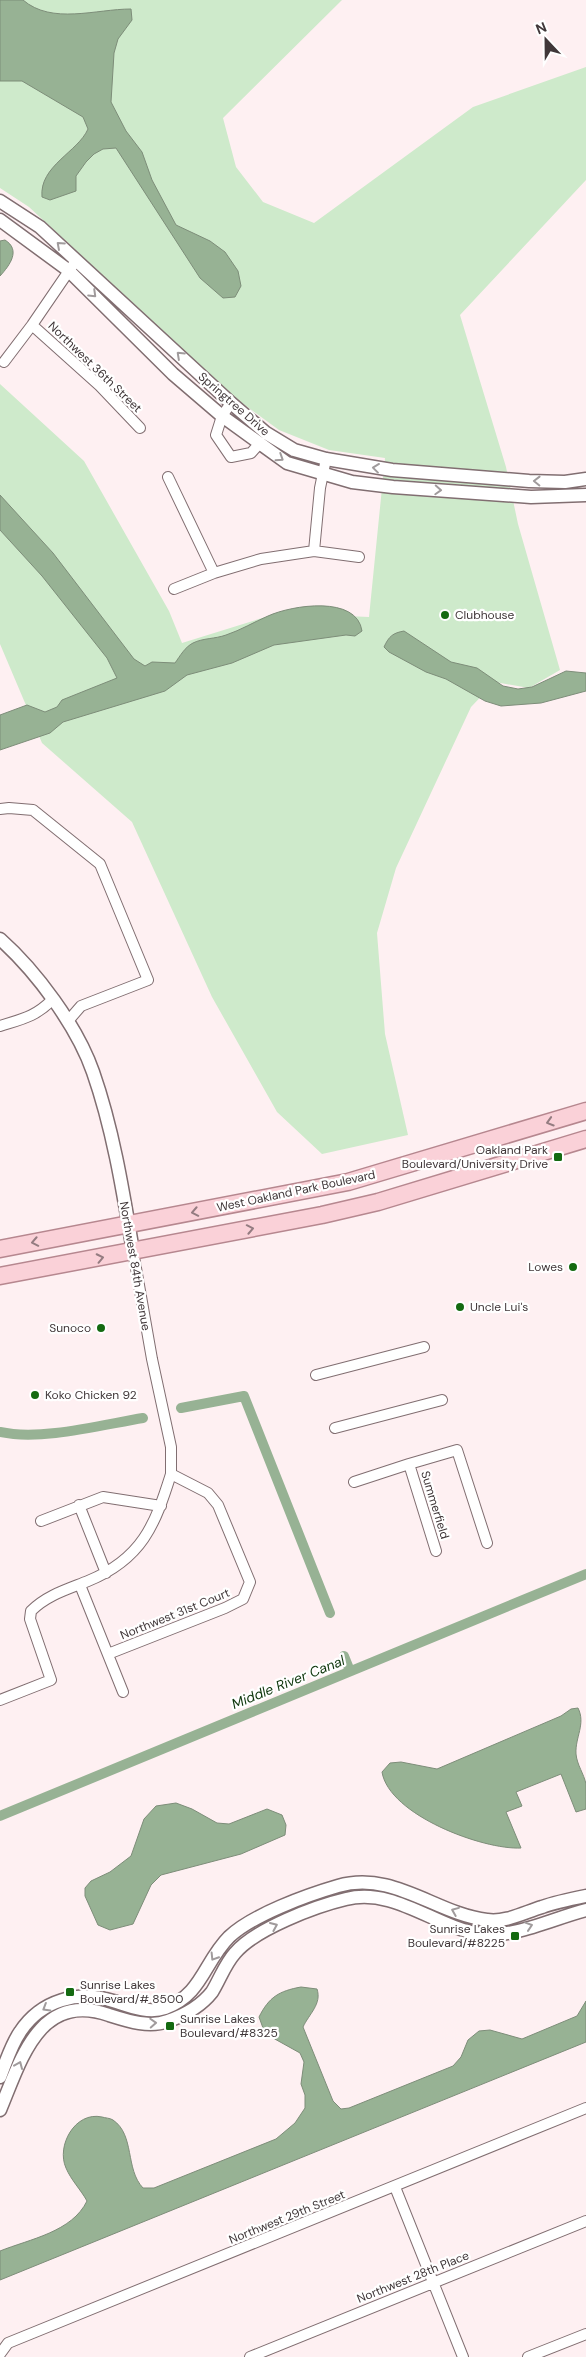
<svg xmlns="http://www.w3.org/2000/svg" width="586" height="2357" font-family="'DM Sans',sans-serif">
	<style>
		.green { fill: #ceeacb }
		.water { fill: #97b294; stroke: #7d8d79 }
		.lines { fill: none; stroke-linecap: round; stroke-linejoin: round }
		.canal { stroke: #97b294; stroke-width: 10 }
		.minor-casing { stroke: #816e71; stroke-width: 12 }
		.tertiary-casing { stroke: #816e71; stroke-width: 15 }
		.primary-casing { stroke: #b6878f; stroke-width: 19 }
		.minor { stroke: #fff; stroke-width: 10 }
		.tertiary { stroke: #fff; stroke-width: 12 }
		.primary { stroke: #fad1d8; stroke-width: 16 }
		.oneway { stroke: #a09b9c }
		.oneway2 { stroke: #947c81 }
		.poi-dot { fill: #146a11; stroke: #fff; stroke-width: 2 }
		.labels { text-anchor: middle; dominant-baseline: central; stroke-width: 4.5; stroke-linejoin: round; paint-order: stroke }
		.street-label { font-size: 12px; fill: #403739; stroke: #fff }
		.poi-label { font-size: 12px; fill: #403739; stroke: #fff; text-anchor: start }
		.water-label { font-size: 14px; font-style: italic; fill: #0e360c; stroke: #fff }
	</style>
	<rect width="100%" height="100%" fill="#fef0f2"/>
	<path class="green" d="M0 0H342L223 118 236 167 263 202 314 223 473 107 586 67V180L460 315 506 467 518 524 560 670 529 688 495 682 471 707 396 868 377 933 385 1034 408 1135 322 1154 277 1112 212 997 132 822 42 743 0 644V384L84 461 169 611 182 643 278 613 369 617 385 458 329 450 279 430 234 397 29 207 0 188Z"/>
	<path class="water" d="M0 0H23C52 25 96 9 131 9L132 20 118 39 114 53 111 102 126 131 142 152 152 180 176 225 210 241 225 252 238 271 241 286 235 297 223 298 200 278 116 148 103 149 94 154 86 162 76 176V191L50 200 42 197C39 166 78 152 88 129L83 117 22 81H0Z
		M5 240C21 250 10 265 0 276V241Z
		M0 495 53 553 134 659 145 666 152 662 175 663C180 656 185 647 193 643 203 638 215 639 226 635 241 630 254 622 268 616 292 605 357 595 362 631L355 636 346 635 274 645 232 663 187 675 165 691 63 722 50 733 0 750V715L27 705 45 712 57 707 62 700 117 678 107 658 42 576 0 530Z
		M404 631 451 662 477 668 503 686 518 689 532 687 566 671 586 673V691L541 703 501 706 485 701 446 679 426 672 389 652 384 647C389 636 393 633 404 631Z
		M578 1708C586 1724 575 1737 576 1754 577 1765 584 1774 586 1784 586 1792 586 1801 586 1809L576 1812 561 1774 516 1792 522 1806 506 1812 521 1848C483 1850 389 1815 382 1772L390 1763 401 1762 437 1769 561 1716 571 1709Z
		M176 1803 192 1809 217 1823 229 1824 267 1809 282 1815 286 1825 285 1835 241 1854 161 1875 151 1885 133 1924 110 1930 98 1925 85 1896V1888L91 1881 110 1872 131 1856 144 1819 156 1806Z
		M301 1987 317 1989C322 2004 309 2014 303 2027L333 2101 341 2109 349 2108 453 2066 461 2057 468 2040 479 2031 490 2030 522 2039 577 2016 586 2001V2042L0 2280V2251C30 2239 72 2232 87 2201 81 2190 71 2180 66 2168 56 2146 75 2111 102 2117 105 2118 110 2118 113 2120 135 2135 125 2169 143 2188H154L276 2139 295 2123 305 2108V2095L301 2084 304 2062 300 2053 273 2038 263 2028 259 2017C269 1997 279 1991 301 1987Z"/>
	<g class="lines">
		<path class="canal" d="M181 1408 244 1396 330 1613
			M0 1432C41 1441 101 1425 143 1418
			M344 1656 350 1671
			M0 1816 586 1574"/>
		<defs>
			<path id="minor" d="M32 325 100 386 140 428
				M4 362 32 325 73 265
				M231 403 222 416 216 435 231 457 251 453 259 444
				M168 477 214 573 261 559 314 551 359 557
				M314 551 320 488 326 459
				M174 589 214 573
				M0 809 9 808 33 810 100 864 148 980 81 1006 68 1021
				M0 1026C22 1019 35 1017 52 1000
				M316 1375 424 1347
				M335 1428 442 1400
				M409 1464 457 1450 487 1543
				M354 1482 409 1464 436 1551
				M79 1505 106 1573
				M41 1521 103 1497 161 1506
				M80 1585 123 1692
				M108 1654 225 1608 243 1599 250 1582 218 1505 208 1493 171 1474V1447L152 1359 133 1251
				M0 1700 51 1680 30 1619 31 1611C47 1595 68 1589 88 1581 142 1559 155 1525 171 1474
				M395 2187 463 2357
				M0 2354 8 2343 586 2108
				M250 2357 586 2221
				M528 2357 586 2334"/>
			<path id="tertiary" d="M0 201 40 227 231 403 266 433 294 450 326 459 392 470 529 481 565 482 586 479
				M0 220 68 270 173 374 222 416 287 463 352 482 393 487 531 497 586 495
				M0 939C36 971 77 1026 93 1072 113 1129 123 1191 133 1251
				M0 2077C6 2062 11 2045 20 2032 41 2000 78 1990 113 2001 129 2006 148 2014 165 2008 202 1995 204 1962 229 1937 252 1915 307 1895 338 1886 393 1870 436 1914 487 1920 505 1923 525 1912 542 1907 556 1902 571 1899 586 1896
				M0 2110C21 2060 39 1991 109 2015 128 2021 149 2028 168 2021 185 2015 201 2006 212 1992 220 1979 225 1964 235 1953 255 1929 316 1906 346 1899 394 1887 435 1927 480 1934 512 1939 554 1918 586 1910"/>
			<path id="primary" d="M0 1249 348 1182 586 1111
				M0 1276 322 1215 378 1202 586 1139"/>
		</defs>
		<use href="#minor" class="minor-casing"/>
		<use href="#tertiary" class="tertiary-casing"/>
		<use href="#primary" class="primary-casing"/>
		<use href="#minor" class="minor"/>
		<use href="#tertiary" class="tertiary"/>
		<use href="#primary" class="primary"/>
	</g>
	<defs><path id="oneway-chevron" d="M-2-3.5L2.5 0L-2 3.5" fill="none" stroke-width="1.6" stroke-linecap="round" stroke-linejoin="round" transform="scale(1.25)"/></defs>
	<g class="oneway">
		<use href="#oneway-chevron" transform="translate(60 245) rotate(-138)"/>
		<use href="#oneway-chevron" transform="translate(93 294) rotate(44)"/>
		<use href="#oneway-chevron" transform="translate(180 355) rotate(-137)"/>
		<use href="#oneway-chevron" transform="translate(280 458) rotate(33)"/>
		<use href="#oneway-chevron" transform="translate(376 468) rotate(-173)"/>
		<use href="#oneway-chevron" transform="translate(537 481) rotate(-179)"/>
		<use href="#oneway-chevron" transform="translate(438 490) rotate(3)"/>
		<use href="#oneway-chevron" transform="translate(455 1911) rotate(-158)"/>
		<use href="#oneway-chevron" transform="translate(274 1926) rotate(-23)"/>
		<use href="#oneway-chevron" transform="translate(529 1926) rotate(-18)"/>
		<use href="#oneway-chevron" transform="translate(214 1957) rotate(122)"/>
		<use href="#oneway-chevron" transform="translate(46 2008) rotate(149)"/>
		<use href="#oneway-chevron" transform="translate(153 2023) rotate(-3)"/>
		<use href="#oneway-chevron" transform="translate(19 2065) rotate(-67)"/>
	</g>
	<g class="oneway2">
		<use href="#oneway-chevron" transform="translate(550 1122) rotate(163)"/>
		<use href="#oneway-chevron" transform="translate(195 1212) rotate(169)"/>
		<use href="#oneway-chevron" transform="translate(250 1229) rotate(-11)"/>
		<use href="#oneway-chevron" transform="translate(35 1242) rotate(169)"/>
		<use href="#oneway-chevron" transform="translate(100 1258) rotate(-12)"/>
	</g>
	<g class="poi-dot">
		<circle cx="445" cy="615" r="5"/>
		<rect x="553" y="1152" width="10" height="10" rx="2.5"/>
		<circle cx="573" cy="1267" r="5"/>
		<circle cx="460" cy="1307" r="5"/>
		<circle cx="101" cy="1328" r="5"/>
		<circle cx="35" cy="1395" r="5"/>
		<rect x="510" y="1931" width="10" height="10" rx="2.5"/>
		<rect x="65" y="1987" width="10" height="10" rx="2.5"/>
		<rect x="165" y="2021" width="10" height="10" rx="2.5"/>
	</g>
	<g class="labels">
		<g class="street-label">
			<text transform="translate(95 367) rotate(44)">Northwest 36th Street</text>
			<text transform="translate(234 404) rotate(41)">Springtree Drive</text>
			<text transform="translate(296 1191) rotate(-12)">West Oakland Park Boulevard</text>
			<text transform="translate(135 1266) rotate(80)">Northwest 84th Avenue</text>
			<text transform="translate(435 1505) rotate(73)">Summerfield</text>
			<text transform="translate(175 1614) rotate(-22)">Northwest 31st Court</text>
			<text transform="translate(287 2217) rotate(-22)">Northwest 29th Street</text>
			<text transform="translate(413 2277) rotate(-22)">Northwest 28th Place</text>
		</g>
		<g class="poi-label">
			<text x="455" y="615">Clubhouse</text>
			<text x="548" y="1150" text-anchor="end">Oakland Park<tspan x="548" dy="14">Boulevard/University Drive</tspan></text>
			<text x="563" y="1267" text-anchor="end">Lowes</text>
			<text x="470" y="1307">Uncle Lui's</text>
			<text x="91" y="1328" text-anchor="end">Sunoco</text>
			<text x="45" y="1395">Koko Chicken 92</text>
			<text x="505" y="1929" text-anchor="end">Sunrise Lakes<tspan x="505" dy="14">Boulevard/#8225</tspan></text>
			<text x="80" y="1985">Sunrise Lakes<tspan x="80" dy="14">Boulevard/# 8500</tspan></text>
			<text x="180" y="2019">Sunrise Lakes<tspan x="180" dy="14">Boulevard/#8325</tspan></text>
		</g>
		<g class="water-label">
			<text transform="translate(288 1682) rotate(-22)">Middle River Canal</text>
		</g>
	</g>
	<g transform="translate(546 40) rotate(338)" stroke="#ffffff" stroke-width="4" paint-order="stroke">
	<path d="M0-4L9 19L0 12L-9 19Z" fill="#403739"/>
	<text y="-8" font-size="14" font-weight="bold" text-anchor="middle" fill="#403739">N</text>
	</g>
</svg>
